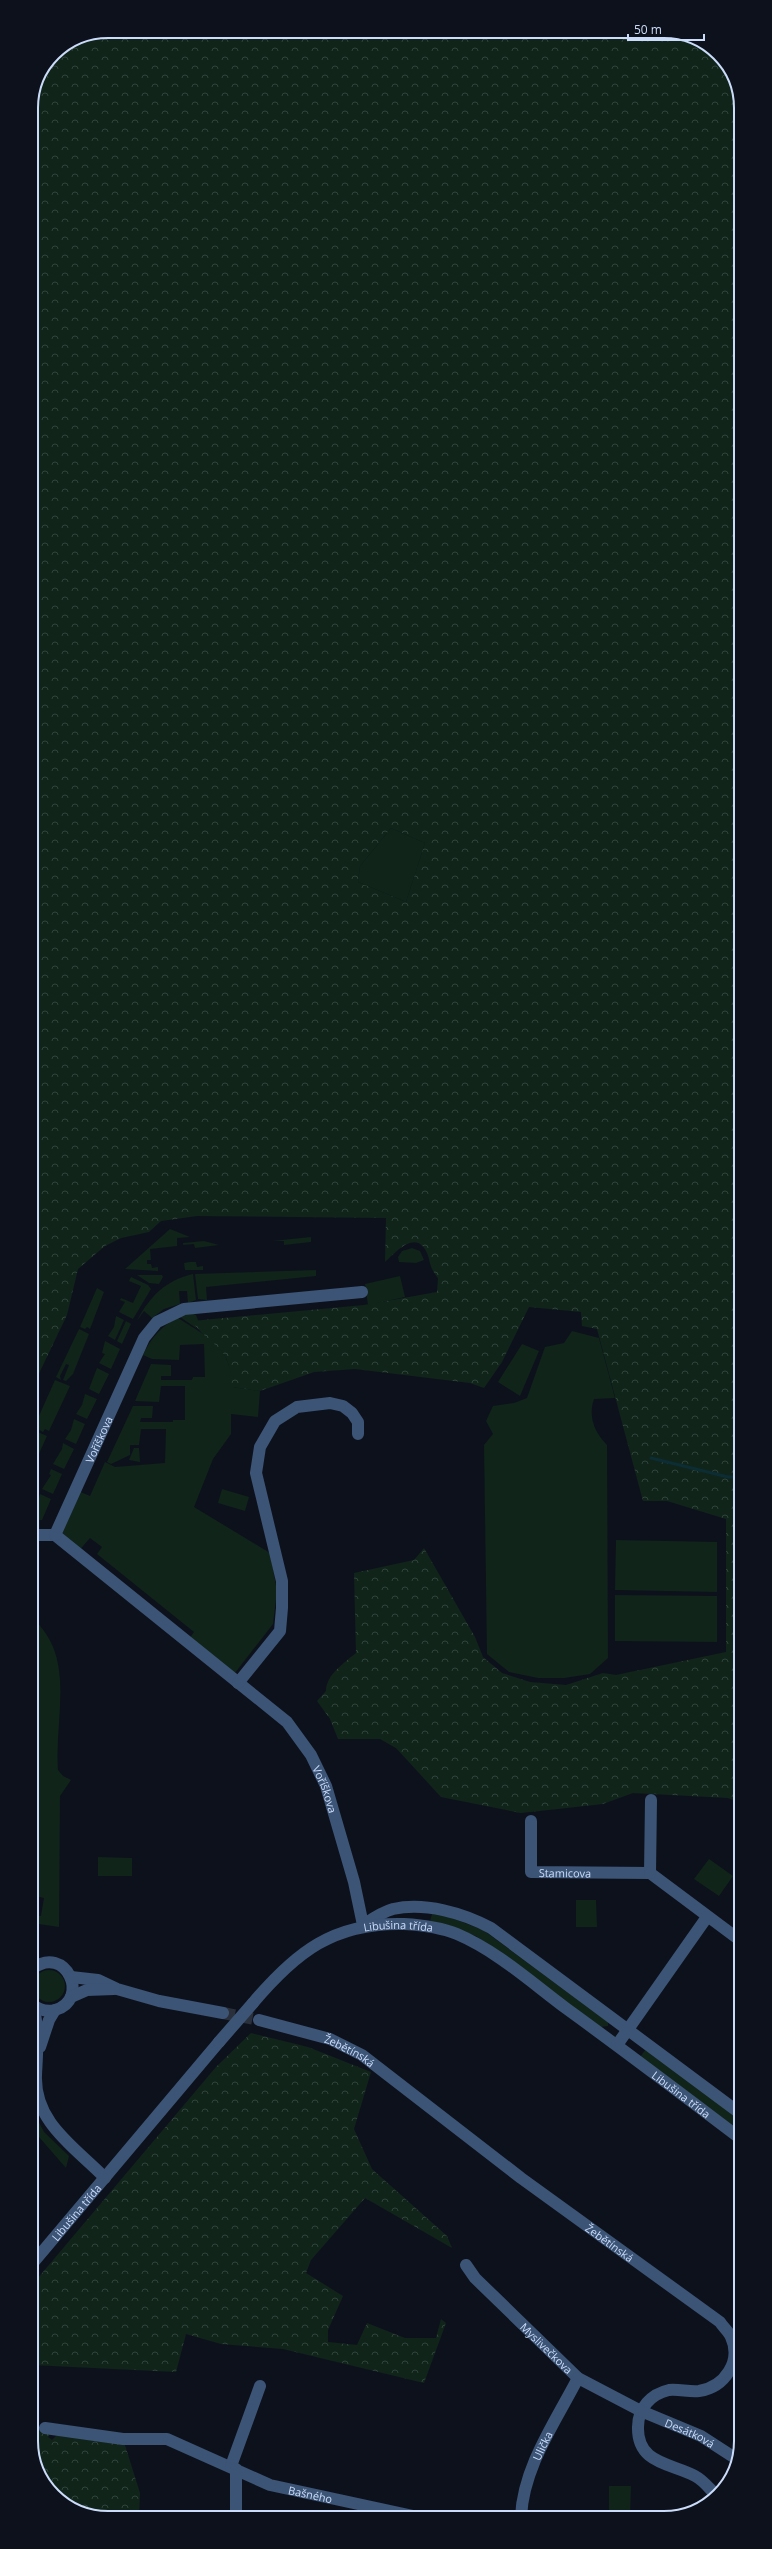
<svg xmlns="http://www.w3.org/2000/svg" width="772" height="2549" font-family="'Open Sans',sans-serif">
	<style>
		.green { fill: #10241a }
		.forest { fill: url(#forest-crowns); fill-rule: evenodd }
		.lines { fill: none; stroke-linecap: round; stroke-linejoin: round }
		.stream { stroke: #0c2d34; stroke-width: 3 }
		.minor-tunnel { stroke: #2a2f3c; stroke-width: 12; stroke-dasharray: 12 6; stroke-linecap: butt }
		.minor { stroke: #3c5476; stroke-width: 12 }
		.minor-bridge { stroke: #3c5476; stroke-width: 12 }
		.labels { text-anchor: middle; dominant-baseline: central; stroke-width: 3.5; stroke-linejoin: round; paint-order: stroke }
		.street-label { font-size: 11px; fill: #cbdcfa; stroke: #0d111b }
		.rim { fill: none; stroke: #cbdcfa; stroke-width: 2 }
	</style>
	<defs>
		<pattern id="forest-crowns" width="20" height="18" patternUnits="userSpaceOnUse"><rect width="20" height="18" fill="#10241a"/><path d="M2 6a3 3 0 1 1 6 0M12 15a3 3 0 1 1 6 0" fill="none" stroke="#31433c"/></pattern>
	</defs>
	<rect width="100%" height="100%" fill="#0d111b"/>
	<path class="green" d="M391 828 425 843 406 902 358 882 360 866Z
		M170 1229 190 1237 177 1238V1246L150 1249 151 1260H147V1264H151L152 1268 158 1267V1271L125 1269Z
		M311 1237V1242L284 1245V1241H272Z
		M204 1241 219 1245 195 1248 194 1244 183 1245V1243Z
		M412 1248 420 1251 424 1260 416 1263 399 1262 398 1257 402 1251Z
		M190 1262H196L197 1267 203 1266V1270H185L184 1263Z
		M316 1270V1276L206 1287 207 1300 198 1299 195 1274Z
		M193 1274 196 1300 188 1303 187 1291H179L180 1304 164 1309 152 1318 144 1311 137 1321C149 1297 166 1280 193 1274Z
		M137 1275H162L163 1277 159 1284 149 1283Z
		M400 1276 405 1297 368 1305 365 1284Z
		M131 1277 148 1285 151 1289 133 1319 119 1312 125 1302 120 1300 121 1298 133 1303 141 1286 129 1281Z
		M97 1288 104 1292 90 1329 87 1327 85 1329 80 1327Z
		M191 1313 196 1315 198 1320 196 1328 180 1317Z
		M116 1316 124 1320 115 1340 108 1336 114 1327Z
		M178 1318C210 1339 230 1345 233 1387L260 1391 258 1417 231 1414V1434L213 1459 194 1507 270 1553 277 1591 273 1624 231 1678 187 1642 194 1632 97 1554 102 1547 90 1538 77 1553 55 1535 76 1490 90 1496 105 1462 115 1467 165 1463 166 1429H141L139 1445H130V1455L111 1464 107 1462 133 1406H153L152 1418H141L140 1422H173V1420H185V1386H161L159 1402 135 1401 151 1364 171 1365V1376H161V1380H192L193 1377H205L204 1344 180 1345 179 1360 152 1359 143 1355C151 1338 161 1326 178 1318Z
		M126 1321 131 1324 122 1344 117 1341Z
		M79 1329 89 1334 73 1374 66 1381 63 1380 69 1365 66 1364 60 1376 61 1380 56 1377Z
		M572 1331 599 1338 615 1398 594 1399C588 1416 594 1432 607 1445L608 1658 590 1674 564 1678H538L509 1672 487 1654 484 1445 493 1434 486 1421 493 1406 514 1403 527 1398 545 1347 564 1343Z
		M105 1341 120 1349 111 1369 99 1363 105 1354 102 1353Z
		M522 1344 539 1351 520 1396 498 1382Z
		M97 1368 109 1374 99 1394 89 1389Z
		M55 1380 70 1386 49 1431 45 1429 43 1432 34 1427Z
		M85 1394 97 1399 87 1419 76 1414 82 1405Z
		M74 1419 85 1424 76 1444 65 1439 71 1430Z
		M33 1430 47 1436 32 1469V1432Z
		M63 1443 74 1449 64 1469 53 1464 62 1449Z
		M134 1448H139L140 1462 129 1460Z
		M51 1469 62 1474 53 1494 42 1489 51 1475 49 1474Z
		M222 1489 249 1497 245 1511 218 1503Z
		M40 1494 51 1499 42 1520H32V1503L37 1504Z
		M616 1540 717 1542V1592L615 1590Z
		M615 1595 717 1596V1642L615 1641Z
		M32 1618C77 1657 54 1718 58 1770L63 1776 71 1780 60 1796 59 1927 32 1923V1915L41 1916 44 1898 32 1895Z
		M98 1857 132 1858V1876H98Z
		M709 1859 733 1876 719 1896 694 1879Z
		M576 1900H596L597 1927H576Z
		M432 1914 449 1917 483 1930 608 2022V2026L601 2027 476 1936 430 1921Z
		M33 1986a16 16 0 1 1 32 0a16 16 0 1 1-32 0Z
		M646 2049 741 2120V2132L640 2057Z
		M32 2109 44 2132 69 2156 66 2168 32 2129Z
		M609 2486H631L630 2517H609Z"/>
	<path class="forest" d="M108 31H670L715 50 739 92 741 1803 728 1798 633 1793 603 1804 521 1813 441 1797 396 1748 380 1739H338L330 1719 317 1701 326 1691C326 1675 344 1663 356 1653L354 1573 414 1560 424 1548 475 1637 483 1657 502 1673 530 1682 566 1685 603 1673 616 1675 726 1652V1519L667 1501H643L597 1329 582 1326 581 1312 529 1307 502 1362 484 1388 470 1383 355 1369 314 1372 260 1391 232 1387C230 1342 213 1351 192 1321L364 1305 437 1292 438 1278C429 1267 431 1263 427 1253 416 1228 395 1253 385 1262L386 1218 197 1216 161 1221 149 1232 121 1238 105 1246 78 1269 67 1315 32 1388 31 107C41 56 56 41 108 31ZM391 828 425 843 406 902 358 882 360 866Z
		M251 2033 308 2047 371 2072 354 2129 372 2169 447 2236 452 2248 365 2198 311 2260 306 2273 343 2296 328 2330V2342L357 2345 367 2323 405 2338H436L441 2319 446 2323 424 2383 283 2349 221 2344 186 2334 176 2372 32 2365V2285L216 2067Z
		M32 2424H38V2428L50 2434 48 2437 52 2440 58 2434 124 2442 140 2493 139 2518H102L57 2499 33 2457Z"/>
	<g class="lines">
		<path class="stream" d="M651 1458 728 1477H740"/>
		<path class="minor-tunnel" d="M223 2013 259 2020"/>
		<g class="minor">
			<path d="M32 1535H55"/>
			<path id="s1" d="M55 1535 287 1722 311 1755 326 1786 354 1882 363 1925"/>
			<path id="s2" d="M55 1535 144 1338 157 1322 184 1309 362 1292"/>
			<path d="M238 1683 280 1631 282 1608V1581L256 1473 260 1447 275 1421 297 1407 330 1403 343 1406 352 1413 358 1422V1434"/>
			<path id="s3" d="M531 1821V1872L650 1873 741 1941"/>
			<path d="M650 1873 651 1800"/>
			<path d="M363 1925C372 1919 382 1912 393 1909 425 1902 463 1913 491 1928L741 2114"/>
			<path d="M32 1969C66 1943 91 2000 55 2010 47 2012 39 2010 32 2004"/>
			<path d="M71 1977 98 1980 117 1989 159 2001 223 2013"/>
			<path d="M71 1997 87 1990 114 1989"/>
			<path id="s4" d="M253 2003C296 1952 334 1922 404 1924 421 1925 440 1927 457 1934 497 1951 532 1983 567 2009 625 2051 683 2095 741 2139"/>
			<path d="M32 2004C40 2026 37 2052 36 2075 34 2123 75 2147 105 2178"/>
			<path id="s5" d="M259 2020 330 2039 362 2055 521 2178 720 2322C723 2327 729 2332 731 2337 742 2361 725 2387 699 2391 689 2392 679 2389 669 2390 651 2394 638 2408 638 2427 637 2464 671 2463 695 2476 703 2480 709 2488 715 2494"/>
			<path d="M617 2045 707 1917"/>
			<path d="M40 2047 49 2020 55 2010"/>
			<path id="s6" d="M32 2264 219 2042"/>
			<path id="s7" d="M466 2265 475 2278 578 2378 641 2411 701 2436 735 2458"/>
			<path id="s8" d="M45 2428 123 2439H167L270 2485 418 2517"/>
			<path d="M231 2466 260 2386"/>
			<path id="s9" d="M521 2517C523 2467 556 2421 578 2378"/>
			<path d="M236 2518V2469"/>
		</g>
		<path class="minor-bridge" d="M219 2042 253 2003"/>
	</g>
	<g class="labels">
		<g class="street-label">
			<text stroke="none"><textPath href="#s2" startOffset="105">Voříškova</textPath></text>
			<text stroke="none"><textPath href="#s1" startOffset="376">Voříškova</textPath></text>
			<text stroke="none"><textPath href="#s3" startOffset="85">Stamicova</textPath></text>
			<text stroke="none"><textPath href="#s4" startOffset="172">Libušina třída</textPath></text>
			<text stroke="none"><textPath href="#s5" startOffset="96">Žebětínská</textPath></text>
			<text stroke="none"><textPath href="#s4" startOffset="508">Libušina třída</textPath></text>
			<text stroke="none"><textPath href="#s6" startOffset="68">Libušina třída</textPath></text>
			<text stroke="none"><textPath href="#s5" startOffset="420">Žebětínská</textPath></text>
			<text stroke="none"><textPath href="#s7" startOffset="116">Myslivečkova</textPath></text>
			<text stroke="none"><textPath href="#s7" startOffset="284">Desátková</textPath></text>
			<text stroke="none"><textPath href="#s9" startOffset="75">Ulička</textPath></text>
			<text stroke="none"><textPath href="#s8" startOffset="277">Bašného</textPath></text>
		</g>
	</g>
	<path d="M0 0H772V2549H0ZM108 38H664A70 70 0 0 1 734 108V2441A70 70 0 0 1 664 2511H108A70 70 0 0 1 38 2441V108A70 70 0 0 1 108 38Z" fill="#0d111b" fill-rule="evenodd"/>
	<path class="rim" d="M108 38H664A70 70 0 0 1 734 108V2441A70 70 0 0 1 664 2511H108A70 70 0 0 1 38 2441V108A70 70 0 0 1 108 38Z"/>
	<path d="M628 34v6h76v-6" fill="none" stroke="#cbdcfa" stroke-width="2"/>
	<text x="634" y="34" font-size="12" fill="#cbdcfa" stroke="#0d111b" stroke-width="3" paint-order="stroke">50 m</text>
</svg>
